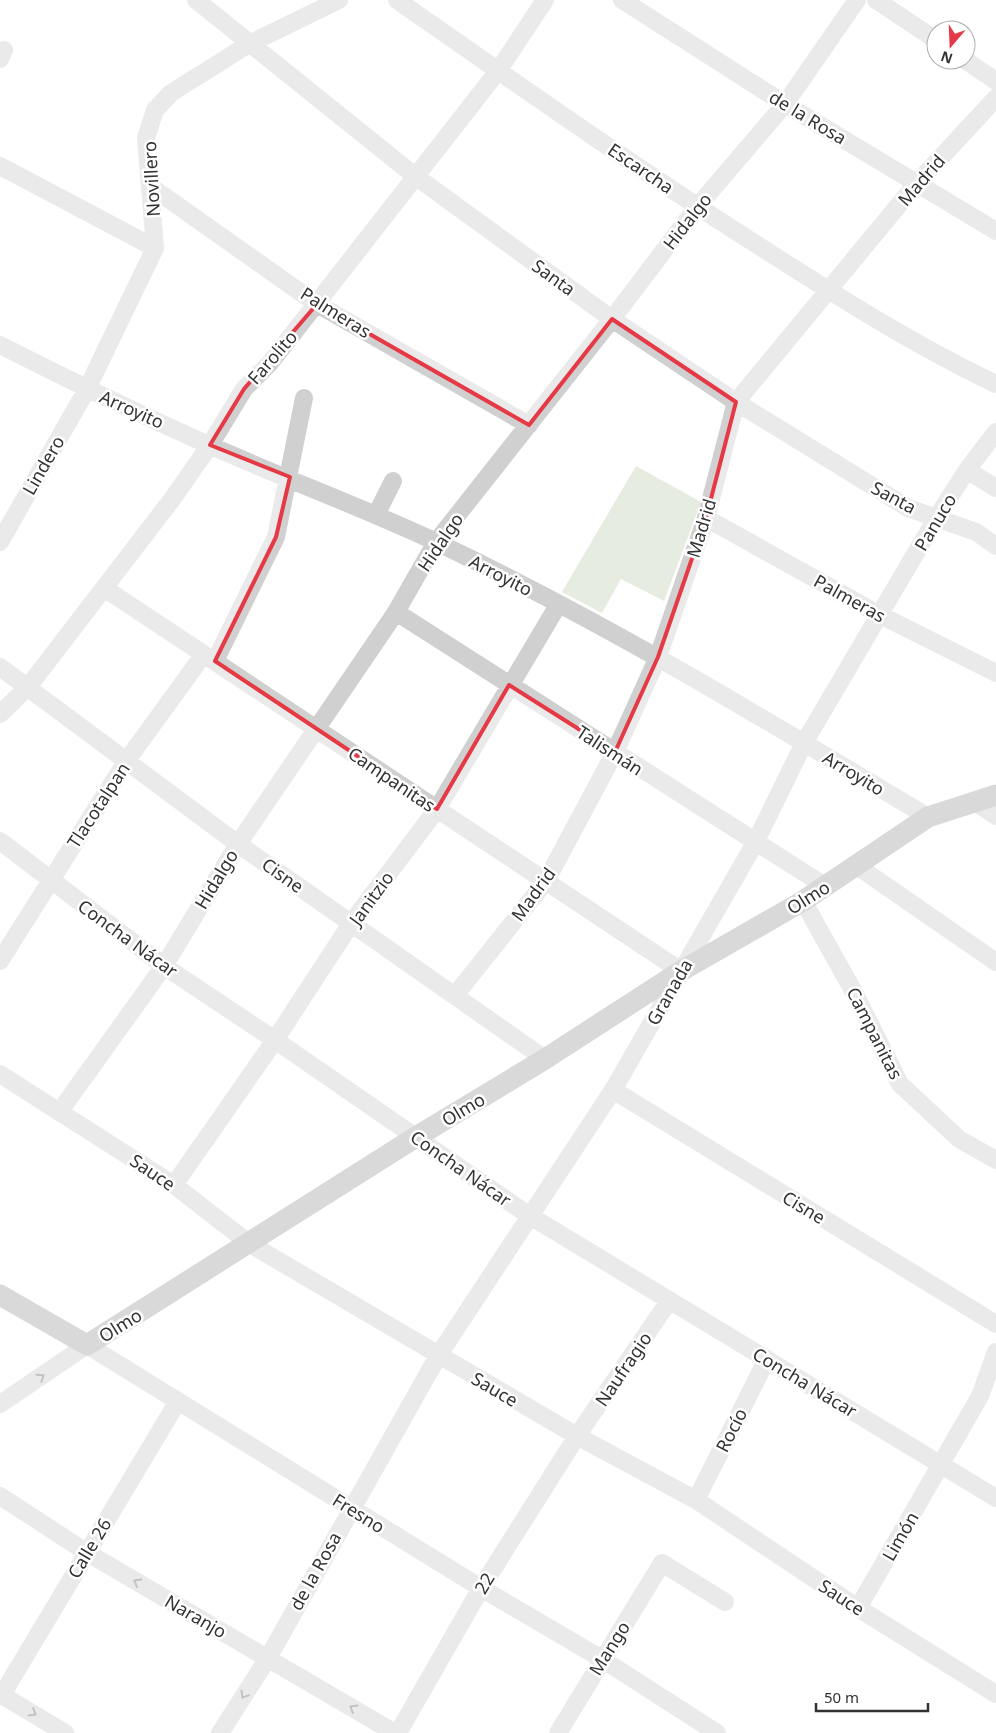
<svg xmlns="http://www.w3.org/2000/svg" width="996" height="1733" font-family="'Noto Sans',sans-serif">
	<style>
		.green { fill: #e6ecdf }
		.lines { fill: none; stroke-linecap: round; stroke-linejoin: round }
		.minor { stroke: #d0d0d0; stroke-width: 18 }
		.major { stroke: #ababab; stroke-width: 21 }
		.oneway { stroke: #7a7a7a }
		.marked { fill: none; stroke: #e63946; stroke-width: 4; stroke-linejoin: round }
		.labels { text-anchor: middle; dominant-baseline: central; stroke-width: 5; stroke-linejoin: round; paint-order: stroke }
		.street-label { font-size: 18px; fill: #333; stroke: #fff }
	</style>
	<rect width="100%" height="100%" fill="#fff"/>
	<path class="green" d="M636 466 701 502 664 601 621 579 602 613 562 592Z"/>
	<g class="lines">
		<path class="minor" d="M196 0 415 176 612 319 736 402 908 508 976 532 996 546
			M397 0C520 86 643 173 770 253 843 300 918 347 996 384
			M622 0 785 104 996 231
			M876 0 936 40
			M0 59 4 50
			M965 60 996 81
			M0 166 155 248
			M150 186 317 304 529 425
			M0 345C81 386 163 426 246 461 309 488 372 512 434 541 605 622 766 720 928 817
			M967 470 996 488
			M376 515 393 481
			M706 518 880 615 996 673
			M0 542 87 389 155 248 146 138 155 110 171 93 249 44 339 0
			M104 588 681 971
			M396 612 825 886
			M215 661 276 537 304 398
			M0 667 238 844 545 1059
			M0 714 28 687 173 498 210 445 244 389 270 363 498 71 545 0
			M975 802 996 816
			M0 841 164 966 275 1040 530 1216 996 1498
			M857 866 996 962
			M803 901 855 994 900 1084 959 1139 996 1160
			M0 961 127 760 204 654
			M456 994 546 881 615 752 658 657 706 518 736 402 917 183 996 98
			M0 1074 174 1185 250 1244 577 1436 696 1500 858 1608 996 1694
			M613 1090 996 1324
			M60 1111 164 966 238 844 396 612 436 542 612 319 697 207 785 104 857 0
			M174 1185 275 1040 352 922 437 809 558 605
			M0 1404 87 1345 481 1588 602 1659 717 1733
			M0 1496 86 1552 395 1733
			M696 1500 767 1359
			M858 1608 980 1396 996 1352
			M0 1694 65 1733
			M2 1695 178 1401
			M220 1733 268 1658 438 1356 613 1090 755 843 804 743 937 517 967 470 996 432
			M398 1733 481 1588 577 1436 669 1301
			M558 1733 662 1563 725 1602"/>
		<path class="major" d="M0 1295 87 1345 416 1137 545 1059 681 971 803 901 928 817 996 795"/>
	</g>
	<defs><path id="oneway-chevron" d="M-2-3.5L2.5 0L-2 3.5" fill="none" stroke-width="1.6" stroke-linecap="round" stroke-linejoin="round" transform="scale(1.25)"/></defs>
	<g class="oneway">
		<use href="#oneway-chevron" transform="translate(41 1377) rotate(-34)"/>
		<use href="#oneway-chevron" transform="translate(137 1582) rotate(-150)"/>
		<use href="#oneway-chevron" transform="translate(244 1695) rotate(122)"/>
		<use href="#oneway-chevron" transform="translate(353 1708) rotate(-149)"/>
		<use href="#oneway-chevron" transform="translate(33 1713) rotate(31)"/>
	</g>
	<path d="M0 0H996V1733H0ZM317 304 529 425 612 319 736 402 706 518 658 657 615 752 509 685 437 809 215 661 276 537 290 477 210 445 244 389Z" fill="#fff" fill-opacity=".55" fill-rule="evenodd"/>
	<path class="marked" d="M317 304 529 425 612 319 736 402 706 518 658 657 615 752 509 685 437 809 215 661 276 537 290 477 210 445 244 389Z"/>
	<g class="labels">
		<g class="street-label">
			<text transform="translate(808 117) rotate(31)">de la Rosa</text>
			<text transform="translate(641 168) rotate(34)">Escarcha</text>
			<text transform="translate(151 179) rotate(-93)">Novillero</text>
			<text transform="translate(921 180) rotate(-49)">Madrid</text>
			<text transform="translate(687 221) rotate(-52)">Hidalgo</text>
			<text transform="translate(554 277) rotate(36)">Santa</text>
			<text transform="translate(336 312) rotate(32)">Palmeras</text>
			<text transform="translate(272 357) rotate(-49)">Farolito</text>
			<text transform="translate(132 409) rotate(24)">Arroyito</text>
			<text transform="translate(43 465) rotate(-60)">Lindero</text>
			<text transform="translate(894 497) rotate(28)">Santa</text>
			<text transform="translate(935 522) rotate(-59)">Panuco</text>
			<text transform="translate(701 528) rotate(-73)">Madrid</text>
			<text transform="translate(440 542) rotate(-56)">Hidalgo</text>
			<text transform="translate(501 575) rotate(27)">Arroyito</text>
			<text transform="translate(850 598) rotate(29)">Palmeras</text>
			<text transform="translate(610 750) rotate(33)">Talismán</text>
			<text transform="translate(854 773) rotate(31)">Arroyito</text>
			<text transform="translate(392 779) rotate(34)">Campanitas</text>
			<text transform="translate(98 805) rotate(-57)">Tlacotalpan</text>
			<text transform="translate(283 875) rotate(35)">Cisne</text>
			<text transform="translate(216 879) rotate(-59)">Hidalgo</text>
			<text transform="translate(533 894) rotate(-54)">Madrid</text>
			<text transform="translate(808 897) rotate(-32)">Olmo</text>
			<text transform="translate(371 898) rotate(-54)">Janitzio</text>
			<text transform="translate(128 938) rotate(36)">Concha Nácar</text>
			<text transform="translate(669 992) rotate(-60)">Granada</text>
			<text transform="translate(875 1033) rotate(63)">Campanitas</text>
			<text transform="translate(463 1109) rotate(-31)">Olmo</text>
			<text transform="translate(461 1168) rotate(35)">Concha Nácar</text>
			<text transform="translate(153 1172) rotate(34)">Sauce</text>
			<text transform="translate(804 1207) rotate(31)">Cisne</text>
			<text transform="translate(120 1325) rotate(-32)">Olmo</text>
			<text transform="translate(623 1369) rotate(-56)">Naufragio</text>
			<text transform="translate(805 1382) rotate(31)">Concha Nácar</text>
			<text transform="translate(495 1389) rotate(30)">Sauce</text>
			<text transform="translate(731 1430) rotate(-63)">Rocío</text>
			<text transform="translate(359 1513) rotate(32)">Fresno</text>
			<text transform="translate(900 1536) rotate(-60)">Limón</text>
			<text transform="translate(89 1548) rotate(-59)">Calle 26</text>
			<text transform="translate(315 1571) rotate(-61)">de la Rosa</text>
			<text transform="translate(484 1583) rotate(-59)">22</text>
			<text transform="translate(842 1597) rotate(33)">Sauce</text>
			<text transform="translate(196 1616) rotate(30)">Naranjo</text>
			<text transform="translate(609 1648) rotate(-58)">Mango</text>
		</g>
	</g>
	<g transform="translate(951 45) rotate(199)"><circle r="24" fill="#ffffff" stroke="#adadad"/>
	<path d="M0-4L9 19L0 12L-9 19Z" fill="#e63946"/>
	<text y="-8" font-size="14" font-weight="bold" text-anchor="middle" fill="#333333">N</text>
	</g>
	<path d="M816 1703v8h112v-8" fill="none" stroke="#333333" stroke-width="2.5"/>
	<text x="824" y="1703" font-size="15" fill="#333333" stroke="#ffffff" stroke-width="4" paint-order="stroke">50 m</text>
</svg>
